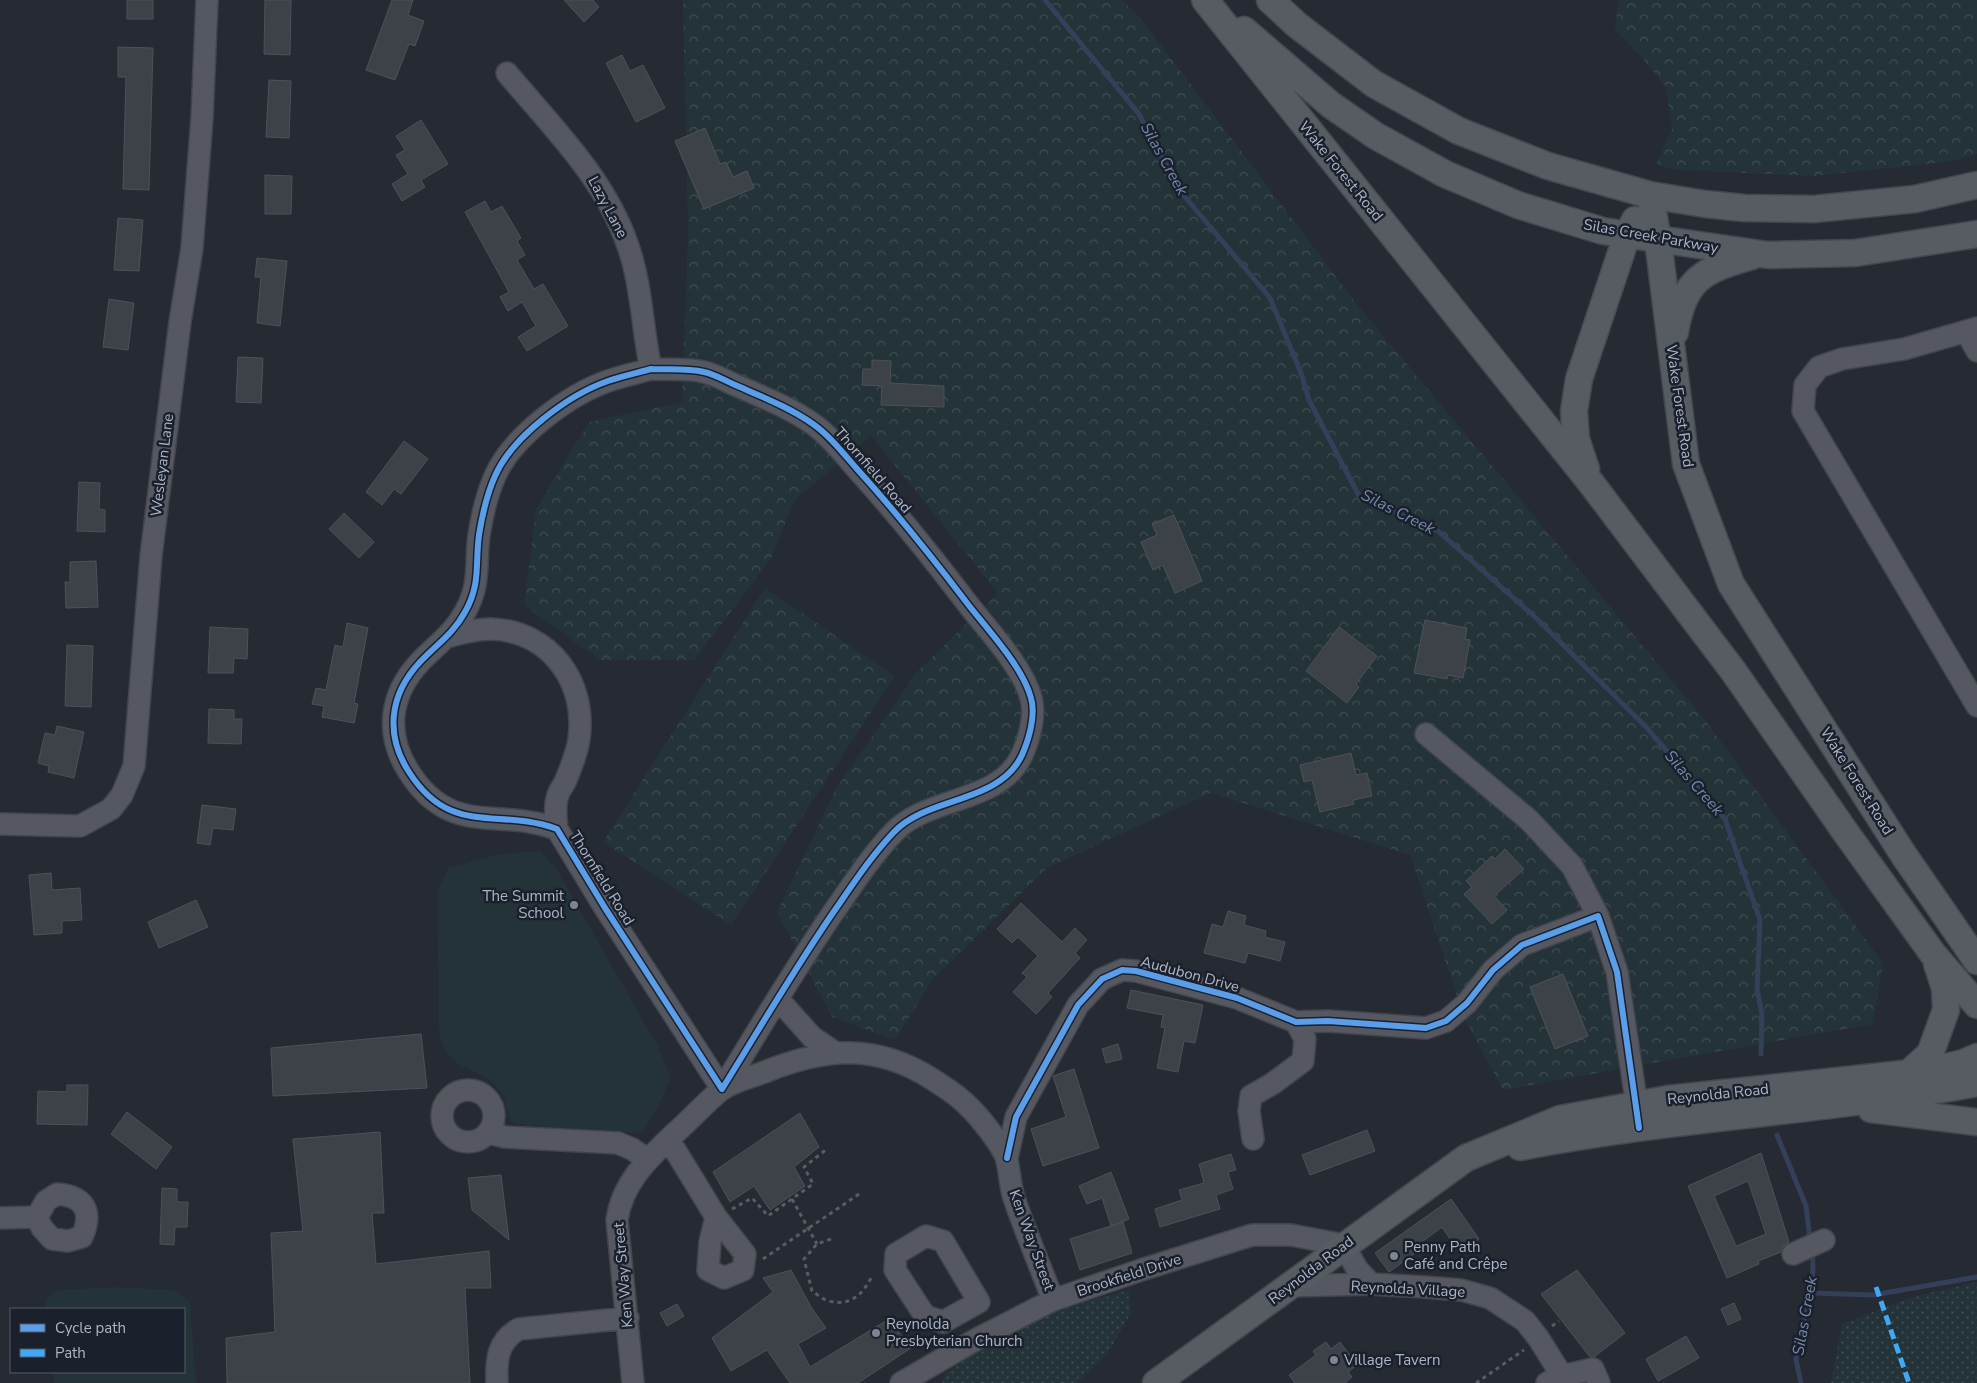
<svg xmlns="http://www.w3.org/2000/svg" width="1977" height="1383" font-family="'Nunito Sans',sans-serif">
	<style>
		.grass { fill: url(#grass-dots) }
		.forest { fill: url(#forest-crowns) }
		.garden { fill: #233337 }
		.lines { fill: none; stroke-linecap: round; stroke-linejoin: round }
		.stream { stroke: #34405a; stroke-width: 5 }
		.building { fill: #3d4148; stroke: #4d525a; fill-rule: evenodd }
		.minor-casing { stroke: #42454b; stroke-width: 24 }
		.major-casing { stroke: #43474f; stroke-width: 29 }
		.path { stroke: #585c63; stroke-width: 3; stroke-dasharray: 4 4; stroke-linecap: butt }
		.minor { stroke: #555860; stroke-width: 21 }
		.major { stroke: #575b62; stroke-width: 26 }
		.quiet { stroke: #3fa9f5; stroke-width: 5; stroke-dasharray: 10 5; stroke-linecap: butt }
		.cycleway-casing { stroke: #1a202c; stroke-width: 9 }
		.cycleway { stroke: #5a9eea; stroke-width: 6 }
		.poi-dot { fill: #7e8491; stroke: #1a202c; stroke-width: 2 }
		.labels { text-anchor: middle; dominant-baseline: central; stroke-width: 5; stroke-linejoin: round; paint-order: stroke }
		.street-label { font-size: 15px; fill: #aeb5c4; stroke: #1a202c }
		.poi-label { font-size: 15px; fill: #aeb5c4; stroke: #1a202c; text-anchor: start }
		.water-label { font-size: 16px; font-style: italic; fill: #7789ac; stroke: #1a202c }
	</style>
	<defs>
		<pattern id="grass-dots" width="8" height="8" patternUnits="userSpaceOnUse" patternTransform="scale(1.25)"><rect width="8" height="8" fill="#233337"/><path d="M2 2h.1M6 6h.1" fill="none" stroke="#404e52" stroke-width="1.8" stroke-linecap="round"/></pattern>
		<pattern id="forest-crowns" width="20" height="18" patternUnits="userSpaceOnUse" patternTransform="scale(1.25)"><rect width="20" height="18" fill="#233337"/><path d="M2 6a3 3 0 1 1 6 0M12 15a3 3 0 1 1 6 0" fill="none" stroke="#404e52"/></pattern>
	</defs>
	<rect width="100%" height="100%" fill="#262a32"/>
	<path class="grass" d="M1977 1282V1383H1831L1842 1324 1912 1297Z
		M1129 1290 1131 1313 1107 1355 1077 1383H942L946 1373 981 1349 1058 1309Z"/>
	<path class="forest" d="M683 0H1122L1142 20 1359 307 1705 720 1883 963 1873 1024 1503 1090 1464 1017 1410 855 1211 793 1047 868 933 979 895 1040 832 1017 777 912 836 789 915 674 998 593 871 436 794 501 771 559 694 660H599L524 605 536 509 589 422 682 402 688 232Z
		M1618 0H1977V154L1948 162 1812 176 1676 170 1656 164 1672 129 1666 87 1640 55 1615 30Z
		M765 588 895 676 731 925 603 842Z"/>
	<path class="garden" d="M541 851 556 868 659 1048 671 1077 662 1099 642 1133 525 1130V1124H515L511 1121C505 1112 507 1100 500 1091 477 1062 442 1074 439 1027L437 893 448 868 499 854Z
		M118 1287 174 1290 190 1302 196 1383H54L53 1372H184V1309H44L47 1299 57 1290Z"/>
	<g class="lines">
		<path class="stream" d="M1045 0 1139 114 1180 191 1270 298 1301 373 1309 400 1359 496 1438 531 1535 617 1647 728 1725 819 1760 920 1757 989 1762 1015 1761 1054
			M1777 1135 1806 1206 1810 1240
			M1812 1293 1873 1295 1977 1277
			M1801 1383 1796 1360 1800 1333 1812 1293 1813 1263 1812 1251"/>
	</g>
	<path class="building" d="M127 0H153V19H127Z
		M265 0H291L290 55 264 54Z
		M392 0H413L408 15 424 21 415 46 409 44 395 80 366 70Z
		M564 0H593L599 7 584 22Z
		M118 47 153 48 149 190 123 189 126 77H118Z
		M622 55 630 71 643 65 665 108 636 122 606 63Z
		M269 80 291 81 289 138 266 137Z
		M421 120 448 164 421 180 425 187 402 201 392 184 408 174 396 155 405 150 396 136Z
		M705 128 720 164 726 162 733 177 747 171 754 188 704 209 675 141Z
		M265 175 292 176 291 214H265Z
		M485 201 491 212 502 206 521 238 517 241 525 255 517 260 534 289 543 284 568 326 527 351 518 337 536 326 522 302 508 311 500 297 509 292 465 212Z
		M118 218 143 220 139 271 114 270Z
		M257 258 287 261 280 326 257 323 261 277H255Z
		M109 299 134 303 128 350 103 347Z
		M238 357 263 358 261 403 236 402Z
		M872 360 891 361 890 383 944 386V407L881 405 882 386 862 385 863 369H872Z
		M404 441 428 459 401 494 394 489 382 505 366 492Z
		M79 482 100 483 99 509 105 510V532L77 531Z
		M344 513 374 542 359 558 329 529Z
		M1174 515 1202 581 1175 593 1163 565 1153 570 1141 542 1157 535 1152 524Z
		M96 561 98 607 66 608 65 582H70V562Z
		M1425 620 1467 628 1465 639 1470 640 1463 678 1448 675 1447 679 1414 673Z
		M347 623 368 628 354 703 358 704 354 723 322 717 324 706 312 704 316 688 326 690 335 645 343 647Z
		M210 627 248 629 247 659 234 658 233 673H208Z
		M1339 627 1377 656 1356 684 1359 687 1347 703 1306 671Z
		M67 645 93 646 91 707 65 706Z
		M209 709 234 710V719H242L241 744 208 743Z
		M57 726 84 732 74 778 48 772 49 766 38 763 45 733 55 735Z
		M1351 753 1356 775 1367 773 1372 796 1353 800 1354 804 1320 812 1312 780 1304 782 1300 765Z
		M202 805 236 809 233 830 213 828 210 845 197 843Z
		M1505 849 1524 869 1494 896 1507 910 1492 924 1464 894 1472 887 1466 881 1492 856 1495 859Z
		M51 873 52 890 80 888 82 920 62 921V933L34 935 29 875Z
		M196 900 208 927 159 948 148 922Z
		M1021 903 1062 942 1075 928 1087 940 1075 953 1080 958 1048 993 1052 997 1036 1014 1013 992 1027 977 1022 973 1038 956 1018 937 1012 943 997 929Z
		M1228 911 1246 916 1244 925 1266 931 1265 937 1285 942 1280 961 1248 953 1245 963 1204 953 1212 924 1223 927Z
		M1563 974 1588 1036 1555 1049 1530 987Z
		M1131 990 1203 1005 1195 1043 1184 1041 1178 1072 1157 1068 1165 1028 1161 1027 1163 1015 1127 1008Z
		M421 1034 427 1088 273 1096 271 1048Z
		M1118 1044 1122 1059 1106 1063 1102 1049Z
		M1074 1069 1099 1148 1043 1166 1031 1129 1066 1117 1053 1076Z
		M67 1085H88L87 1125 37 1124 38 1091 67 1092Z
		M127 1112 172 1147 156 1169 111 1134Z
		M800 1113 819 1147 794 1167 805 1186 770 1210 754 1186 730 1202 713 1172Z
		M1367 1130 1375 1151 1310 1175 1302 1155Z
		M380 1132 384 1213H372L376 1264 489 1251 491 1288H465L470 1383H227L226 1338 275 1332 271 1233 303 1231 293 1139Z
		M1761 1153 1789 1242 1783 1246 1781 1252 1758 1261 1759 1264 1727 1278 1688 1186ZM1748 1181 1766 1234 1736 1246 1714 1196Z
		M1231 1154 1236 1170 1228 1172 1233 1189 1216 1195 1220 1209 1160 1227 1155 1209 1182 1200 1179 1190 1204 1183 1199 1164Z
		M1111 1172 1129 1219 1111 1226 1102 1198 1087 1204 1079 1186Z
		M501 1175 509 1240 472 1210 468 1178Z
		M162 1188 177 1189V1202H188L187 1227H175L174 1245 160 1244Z
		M1451 1199 1479 1239 1459 1252 1442 1227 1415 1247 1418 1251 1389 1272 1375 1253Z
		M1123 1222 1132 1253 1080 1270 1070 1239Z
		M791 1270 811 1307 826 1328 798 1344 810 1367 889 1319 911 1348 858 1383H790L767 1350 731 1371 712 1338 773 1292 763 1278Z
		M1577 1270 1625 1333 1594 1357H1590L1541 1294Z
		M1734 1303 1741 1319 1728 1325 1721 1309Z
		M677 1304 684 1316 667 1326 660 1313Z
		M1686 1336 1699 1358 1658 1381 1646 1359Z
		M1326 1342 1331 1349 1340 1342 1357 1365 1348 1372 1352 1377 1345 1383H1295L1289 1375 1316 1355 1313 1351Z"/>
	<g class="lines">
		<defs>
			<path id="minor" d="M507 73C552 127 605 178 628 246 642 286 642 328 651 369
				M1977 328 1904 349 1842 359 1819 367 1805 385 1803 411 1977 706
				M1966 331 1977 351
				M651 369C668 370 688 368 704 372 714 374 724 380 733 384 760 396 789 407 813 424 830 436 843 453 857 469 896 512 932 557 967 603 987 629 1023 667 1031 698 1036 715 1029 739 1022 755 999 804 928 796 894 832 873 854 855 881 837 907 796 966 760 1028 722 1089L605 908 557 829C498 807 451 838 409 772 385 735 389 695 420 662 436 645 454 633 465 612 481 584 475 564 479 535 482 516 487 494 495 476 512 437 568 395 608 381 622 376 637 373 651 369Z
				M447 637C461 633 476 629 491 629 550 631 587 682 579 739 577 753 571 768 565 782 563 786 559 791 558 795 554 806 556 819 557 829
				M1426 734 1529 820 1572 866 1598 916
				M0 824 80 826 111 809 122 795 134 766 151 556 180 322 192 248 202 118 207 0
				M778 999 812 1037 834 1052
				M442 1116a26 26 0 1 1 52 0a26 26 0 1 1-52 0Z
				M489 1133 505 1137 618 1143 632 1149 648 1160
				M1253 1139 1249 1111 1251 1096 1272 1084 1303 1061 1305 1039 1296 1022
				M669 1140 716 1217 710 1242 708 1270 724 1278 743 1270 745 1254 716 1217
				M1007 1158 1016 1117 1078 1005 1102 979 1122 970 1136 971 1237 998 1296 1022 1328 1021 1426 1028 1446 1021 1467 1003 1493 970 1522 945 1598 916 1617 972 1639 1120
				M57 1194C85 1196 93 1212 82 1237L68 1241 52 1239 42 1228 37 1217 46 1201Z
				M0 1218 37 1217
				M926 1236 943 1241 979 1302 943 1322 925 1316 895 1270 896 1254Z
				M1793 1254 1824 1240
				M1290 1286 1371 1284 1424 1287 1461 1290 1490 1298 1525 1321 1539 1339 1562 1376 1547 1383
				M1562 1376 1593 1369 1599 1383
				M497 1383C496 1361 497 1341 519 1329L628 1318
				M633 1383 617 1220C622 1183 648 1159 674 1134 690 1120 705 1103 721 1090 733 1081 752 1077 767 1071 826 1048 876 1043 932 1079 944 1087 958 1095 968 1106 979 1116 1004 1147 1007 1161 1010 1173 1010 1186 1014 1198 1026 1233 1040 1266 1053 1300
				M901 1383 977 1339 1053 1300 1141 1270 1252 1235H1291L1344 1245 1357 1269 1371 1284"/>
			<path id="major" d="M1205 0 1591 483 1734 672 1846 833 1933 954 1977 1005
				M1270 0 1297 25 1374 84 1459 131 1548 166 1650 195 1705 204 1744 208 1814 209 1915 199 1977 185
				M1244 30 1331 105 1376 136 1445 174 1518 205 1603 231 1768 255 1855 253 1977 234
				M1650 195 1658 240 1686 464 1731 584 1903 854 1977 961
				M1675 332C1684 278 1703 270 1752 256
				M1586 469 1576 439 1574 411 1579 379 1627 235 1635 220
				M1909 1073 1930 1054 1946 1010 1945 988 1937 964
				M1871 1109 1977 1122
				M1520 1147C1635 1124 1753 1116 1869 1100 1905 1095 1941 1090 1977 1083
				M1156 1383 1466 1158 1560 1119 1668 1099 1930 1071 1963 1063 1977 1057"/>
		</defs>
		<use href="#minor" class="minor-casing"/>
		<use href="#major" class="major-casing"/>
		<path class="path" d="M792 1199 817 1244
			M732 1209 752 1198 768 1216 813 1184 804 1167 827 1149
			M831 1239 817 1244 804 1259 812 1291C817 1294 823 1300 829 1301 852 1307 863 1293 873 1275
			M763 1259 859 1194
			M1552 1326 1559 1321
			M1476 1383 1524 1350"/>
		<use href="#minor" class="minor"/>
		<use href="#major" class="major"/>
		<path class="quiet" d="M1876 1287 1909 1383"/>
		<defs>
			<path id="cycleway" d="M651 369C668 370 688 368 704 372 714 374 724 380 733 384 760 396 789 407 813 424 830 436 843 453 857 469 896 512 932 557 967 603 987 629 1023 667 1031 698 1036 715 1029 739 1022 755 999 804 928 796 894 832 873 854 855 881 837 907 796 966 760 1028 722 1089L605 908 557 829C498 807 451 838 409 772 385 735 389 695 420 662 436 645 454 633 465 612 481 584 475 564 479 535 482 516 487 494 495 476 512 437 568 395 608 381 622 376 637 373 651 369Z
				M1007 1158 1016 1117 1078 1005 1102 979 1122 970 1136 971 1237 998 1296 1022 1328 1021 1426 1028 1446 1021 1467 1003 1493 970 1522 945 1598 916 1617 972 1639 1128"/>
		</defs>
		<use href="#cycleway" class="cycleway-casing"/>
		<use href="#cycleway" class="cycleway"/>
	</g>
	<g class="poi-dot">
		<circle cx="574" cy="905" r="5"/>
		<circle cx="1394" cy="1256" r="5"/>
		<circle cx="876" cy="1333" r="5"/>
		<circle cx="1334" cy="1360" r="5"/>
	</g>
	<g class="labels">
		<g class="street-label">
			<text transform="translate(1341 171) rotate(51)">Wake Forest Road</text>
			<text transform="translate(608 207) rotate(62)">Lazy Lane</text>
			<text transform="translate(1651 236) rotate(10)">Silas Creek Parkway</text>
			<text transform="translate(1680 406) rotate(82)">Wake Forest Road</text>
			<text transform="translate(162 465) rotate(-83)">Wesleyan Lane</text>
			<text transform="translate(873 470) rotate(49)">Thornfield Road</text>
			<text transform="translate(1857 781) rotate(58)">Wake Forest Road</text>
			<text transform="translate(602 878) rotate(58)">Thornfield Road</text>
			<text transform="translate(1190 974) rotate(15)">Audubon Drive</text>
			<text transform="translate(1718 1094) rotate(-6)">Reynolda Road</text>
			<text transform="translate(1032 1240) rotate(70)">Ken Way Street</text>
			<text transform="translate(1311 1270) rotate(-37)">Reynolda Road</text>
			<text transform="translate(623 1275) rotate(-95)">Ken Way Street</text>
			<text transform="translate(1129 1275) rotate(-18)">Brookfield Drive</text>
			<text transform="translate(1408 1289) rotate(3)">Reynolda Village</text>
		</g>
		<g class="poi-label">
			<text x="564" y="896" text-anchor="end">The Summit<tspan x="564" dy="17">School</tspan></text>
			<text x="1404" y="1247">Penny Path<tspan x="1404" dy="17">Café and Crêpe</tspan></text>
			<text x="886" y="1324">Reynolda<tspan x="886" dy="17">Presbyterian Church</tspan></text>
			<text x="1344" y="1360">Village Tavern</text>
		</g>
		<g class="water-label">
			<text transform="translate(1164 159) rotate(61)">Silas Creek</text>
			<text transform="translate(1398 512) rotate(27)">Silas Creek</text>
			<text transform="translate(1694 783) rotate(49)">Silas Creek</text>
			<text transform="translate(1805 1316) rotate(-80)">Silas Creek</text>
		</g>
	</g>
	<rect x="10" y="1308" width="175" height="65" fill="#1a202c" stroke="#555c69"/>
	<rect x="20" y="1324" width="25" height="8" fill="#5a9eea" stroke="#555c69"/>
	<text x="55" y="1333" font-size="15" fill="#aeb5c4">Cycle path</text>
	<rect x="20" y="1349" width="25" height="8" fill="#3fa9f5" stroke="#555c69"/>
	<text x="55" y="1358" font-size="15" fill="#aeb5c4">Path</text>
</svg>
